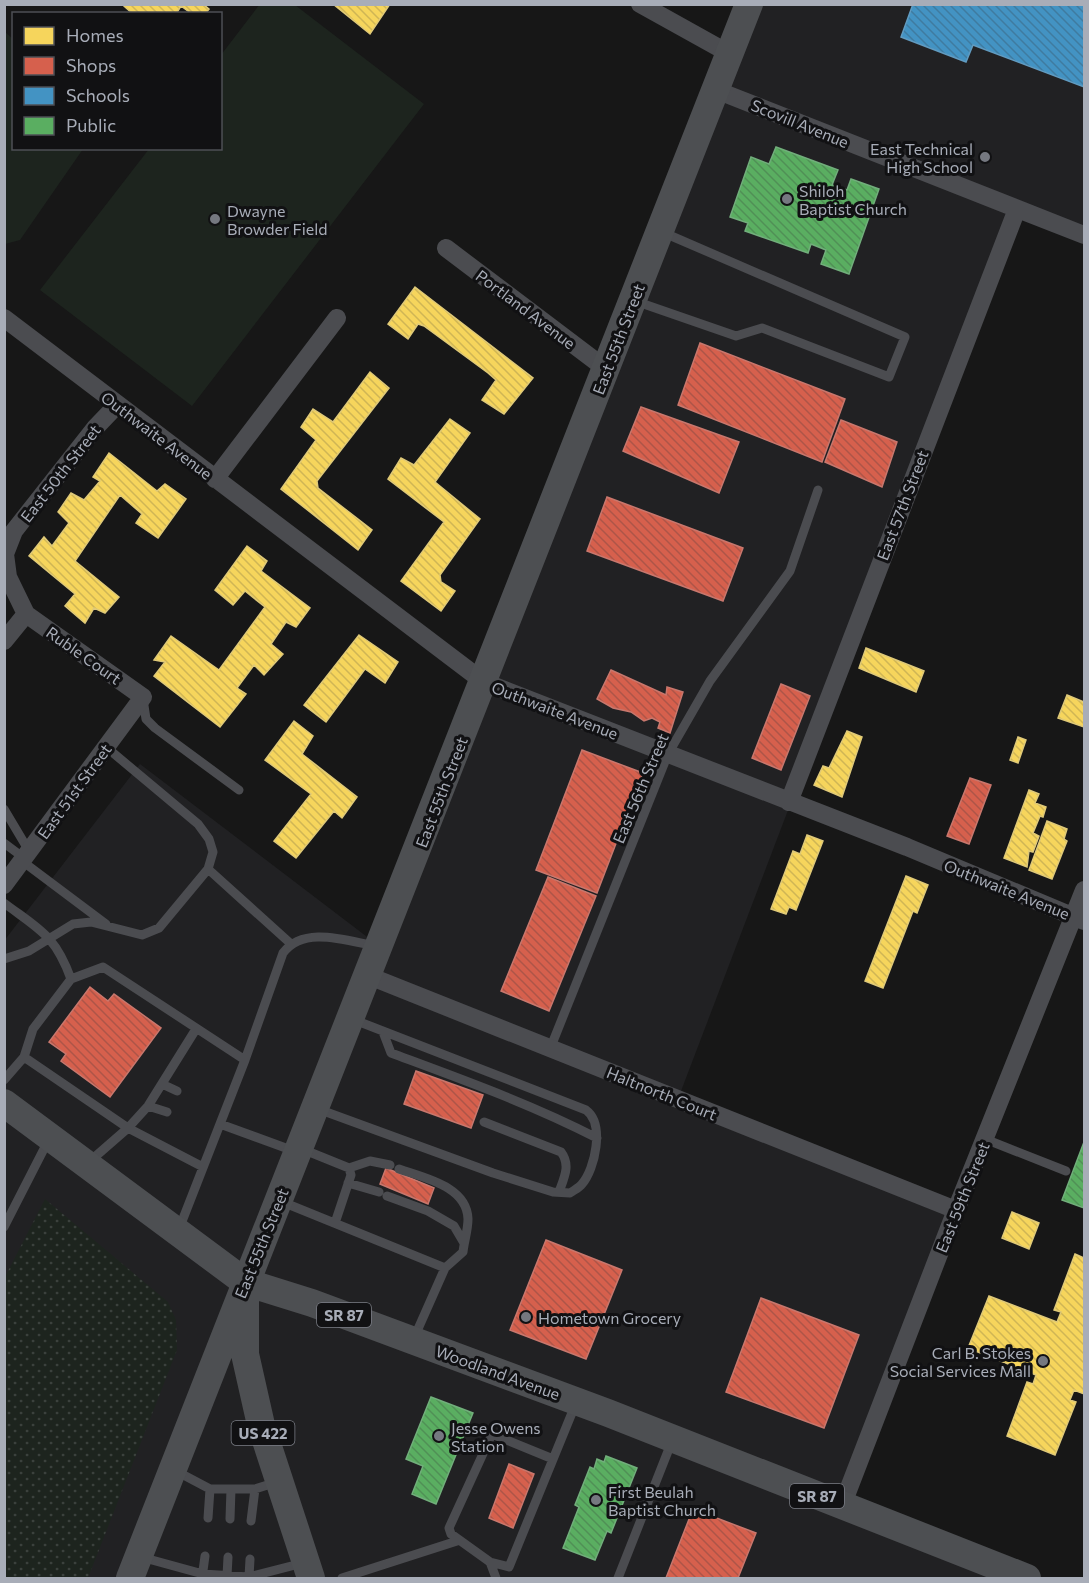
<svg xmlns="http://www.w3.org/2000/svg" width="1089" height="1583" font-family="Commissioner,sans-serif">
	<style>
		.built { fill: #212123 }
		.grass { fill: url(#grass-dots) }
		.park { fill: #1d241e }
		.homes { fill: url(#homes-back-hatch); stroke: #dfc978; stroke-width: 1.5 }
		.shops { fill: url(#shops-back-hatch); stroke: #c8776d; stroke-width: 1.5 }
		.schools { fill: url(#schools-back-hatch); stroke: #619bc0; stroke-width: 1.5 }
		.public { fill: url(#public-back-hatch); stroke: #71ae7b; stroke-width: 1.5 }
		.lines { fill: none; stroke-linecap: round; stroke-linejoin: round }
		.service { stroke: #4b4c50; stroke-width: 9 }
		.minor { stroke: #4b4c50; stroke-width: 18 }
		.primary { stroke: #4d4f52; stroke-width: 28 }
		.poi-dot { fill: #757880; stroke: #111113; stroke-width: 2 }
		.labels { text-anchor: middle; dominant-baseline: central; stroke-width: 6; stroke-linejoin: round; paint-order: stroke }
		.shield { fill: #111113; stroke: #7b7e86; stroke-width: 1.5 }
		.shield-label { font-size: 15px; font-weight: bold; fill: #a8adb8 }
		.street-label { font-size: 16px; fill: #a8adb8; stroke: #111113 }
		.poi-label { font-size: 16px; fill: #a8adb8; stroke: #111113; text-anchor: start }
	</style>
	<defs>
		<pattern id="grass-dots" width="8" height="8" patternUnits="userSpaceOnUse" patternTransform="scale(1.5)"><rect width="8" height="8" fill="#1d241e"/><path d="M2 2h.1M6 6h.1" fill="none" stroke="#3b413d" stroke-width="1.8" stroke-linecap="round"/></pattern>
		<pattern id="homes-back-hatch" width="6" height="6" patternUnits="userSpaceOnUse" patternTransform="scale(1.5)"><rect width="6" height="6" fill="#f6d55c"/><path d="M-1 5l2 2M0 0l6 6M5-1l2 2" fill="none" stroke="#cfb555"/></pattern>
		<pattern id="shops-back-hatch" width="6" height="6" patternUnits="userSpaceOnUse" patternTransform="scale(1.5)"><rect width="6" height="6" fill="#d6604d"/><path d="M-1 5l2 2M0 0l6 6M5-1l2 2" fill="none" stroke="#ad5548"/></pattern>
		<pattern id="schools-back-hatch" width="6" height="6" patternUnits="userSpaceOnUse" patternTransform="scale(1.5)"><rect width="6" height="6" fill="#4393c3"/><path d="M-1 5l2 2M0 0l6 6M5-1l2 2" fill="none" stroke="#3f7ba0"/></pattern>
		<pattern id="public-back-hatch" width="6" height="6" patternUnits="userSpaceOnUse" patternTransform="scale(1.5)"><rect width="6" height="6" fill="#5aae61"/><path d="M-1 5l2 2M0 0l6 6M5-1l2 2" fill="none" stroke="#509056"/></pattern>
	</defs>
	<rect width="100%" height="100%" fill="#171717"/>
	<path class="built" d="M749 5H1084V236L1017 209 678 1099 956 1210 842 1506 1027 1578H5L4 941 140 764 379 946Z"/>
	<path class="grass" d="M45 1199 168 1302 176 1320 177 1350 88 1578H5V1277Z"/>
	<path class="park" d="M260 4 295 5 424 104 192 406 40 290 149 149 220 148 221 55Z
		M5 32 13 39 14 148 83 149 20 240 5 244Z"/>
	<path class="homes" d="M125 4H203L209 9 205 14H192L181 6 176 14H133L124 6Z
		M333 4H390L370 34Z
		M415 287 533 378 504 414 482 400 496 380 488 373 424 326 418 324 408 339 388 324Z
		M370 372 389 388 317 481 318 488 372 530 358 550 281 489 316 440 301 427 313 409 333 422Z
		M450 419 470 433 435 482 480 519 440 575 441 582 455 591 441 611 401 581 444 522 388 479 401 458 414 465Z
		M109 453 157 491 165 484 186 499 158 538 136 523 142 514 120 495 75 561 119 597 105 613 94 608 85 623 65 606 75 594 29 556 44 537 52 546 69 523 58 512 71 493 84 500 100 481 93 477Z
		M247 546 267 561 261 571 310 608 296 627 286 622 271 644 283 654 264 675 254 665 237 688 246 694 220 727 154 676 165 662 154 660 171 636 219 670 265 607 245 591 233 605 215 590Z
		M359 635 398 662 385 683 365 669 326 722 304 705Z
		M866 648 924 671 916 692 859 668Z
		M1067 695 1084 702V727L1058 718Z
		M294 721 313 736 302 754 357 797 342 818 334 811 296 858 274 841 311 794 265 760Z
		M847 731 862 737 842 797 814 785 823 766 829 768Z
		M1018 737 1026 740 1018 763 1010 760Z
		M1029 790 1039 794 1035 803 1046 807 1043 817 1040 816 1033 833 1039 836 1033 852 1029 851 1027 867 1004 858Z
		M1047 821 1067 829 1064 839 1067 841 1052 879 1029 870Z
		M807 835 823 841 796 910 789 907 786 914 771 909 793 851 800 854Z
		M906 876 928 885 917 913 913 911 883 988 865 981Z
		M1012 1212 1039 1223 1029 1249 1002 1238Z
		M1075 1254 1084 1258V1394L1074 1390 1070 1400 1076 1402 1055 1455 1007 1436 1027 1382 1033 1384 1036 1375 968 1348 989 1296 1057 1322 1061 1312 1054 1310Z"/>
	<path class="shops" d="M700 343 845 399 822 462 678 405Z
		M641 407 739 442 719 493 623 451Z
		M841 420 897 442 882 487 825 462Z
		M607 497 743 548 723 601 587 551Z
		M611 670 666 695 667 687 683 692 670 733 658 728 660 722 652 718 644 721 631 712 613 708 597 699Z
		M781 684 810 696 781 770 752 758Z
		M582 750 643 773 597 893 536 870Z
		M970 778 991 785 969 844 947 836Z
		M548 877 596 896 549 1011 501 991Z
		M90 987 108 1001 114 994 161 1028 110 1097 61 1061 66 1054 49 1042Z
		M416 1071 483 1095 471 1128 404 1104Z
		M386 1168 434 1188 428 1204 380 1184Z
		M546 1240 622 1270 586 1359 510 1330Z
		M761 1298 859 1335 824 1428 726 1392Z
		M509 1464 534 1474 513 1528 489 1518Z
		M693 1509 756 1533 738 1578H666Z"/>
	<path class="schools" d="M913 4H1084V87L973 45 966 62 901 37Z"/>
	<path class="public" d="M776 147 838 170 832 185 847 190 851 179 879 189 849 274 821 264 826 250 811 244 808 253 745 231 748 223 730 217 751 157 769 164Z
		M1084 1142V1208L1062 1200Z
		M431 1397 473 1413 436 1504 412 1494 423 1466 406 1459Z
		M606 1456 637 1468 611 1533 607 1531 595 1560 563 1548 579 1507 575 1505 590 1467 594 1469 597 1459 604 1462Z"/>
	<g class="lines">
		<path class="service" d="M635 301 736 336 762 328 889 377 905 337 662 232
			M143 699 146 719 155 728 239 790
			M4 809 29 851
			M4 843 24 858
			M22 861 106 924
			M208 869 290 943
			M4 903C40 930 55 935 71 979
			M4 959 29 951 73 924 91 922 142 935 159 928 208 869 213 852 209 839 198 824 106 747
			M196 1029 148 1106 128 1128 203 1167
			M383 1032 391 1053C461 1079 531 1104 597 1138
			M550 1049 668 754 710 681 790 571 818 490
			M24 1057 128 1128 89 1162
			M245 1060 283 953C304 925 347 941 376 946
			M4 1080 24 1057 33 1029 71 979 103 967 245 1060 179 1229
			M162 1084 177 1091
			M148 1106 167 1112
			M318 1109 493 1173 553 1192 570 1193C574 1190 579 1188 582 1184 595 1169 605 1124 586 1110L352 1019
			M484 1122 561 1152C571 1165 564 1178 559 1192
			M220 1124 294 1151
			M985 1139 1066 1171
			M302 1149 349 1168 351 1175 335 1223
			M349 1168 370 1161 390 1165
			M399 1169C424 1178 467 1186 468 1219 468 1230 464 1242 463 1252L445 1268 414 1338
			M348 1183 379 1192
			M387 1196 428 1211 454 1226 464 1243
			M280 1201 445 1268
			M4 1227 48 1141
			M553 1459 492 1434 449 1528 451 1534 490 1562 509 1567C531 1513 553 1458 576 1403
			M176 1471 210 1489H255L277 1482
			M208 1518 210 1489
			M230 1519 231 1489
			M251 1521 255 1489
			M141 1557 203 1574 249 1577 303 1563
			M490 1562 496 1578
			M227 1576 228 1557
			M249 1577 250 1559
			M202 1578 205 1556
			M342 1578 457 1541
			M618 1578 672 1441"/>
		<path class="minor" d="M640 4 730 54
			M716 90 1084 235
			M446 248 606 369
			M4 318 484 682 907 847 1084 921
			M215 479 337 318
			M4 641 26 614
			M789 802 1017 209
			M4 885 143 697 26 614 8 577 5 554 14 531 95 428 117 405
			M369 976 956 1210
			M842 1506 956 1210 1084 890"/>
		<path class="primary" d="M4 1103 245 1282 312 1303 608 1413 1027 1578
			M245 1299V1354L261 1425 311 1578
			M130 1578 749 4"/>
	</g>
	<g class="poi-dot">
		<circle cx="985" cy="157" r="6"/>
		<circle cx="787" cy="199" r="6"/>
		<circle cx="215" cy="219" r="6"/>
		<circle cx="526" cy="1317" r="6"/>
		<circle cx="1043" cy="1361" r="6"/>
		<circle cx="439" cy="1436" r="6"/>
		<circle cx="596" cy="1500" r="6"/>
	</g>
	<g class="labels">
		<g class="shield">
			<rect x="317" y="1303" width="54" height="24" rx="4.5"/>
			<rect x="231.5" y="1421" width="63" height="24" rx="4.5"/>
			<rect x="790" y="1484" width="54" height="24" rx="4.5"/>
		</g>
		<g class="shield-label">
			<text x="344" y="1315">SR 87</text>
			<text x="263" y="1433">US 422</text>
			<text x="817" y="1496">SR 87</text>
		</g>
		<g class="street-label">
			<text transform="translate(800 123) rotate(22)">Scovill Avenue</text>
			<text transform="translate(526 309) rotate(37)">Portland Avenue</text>
			<text transform="translate(618 339) rotate(-69)">East 55th Street</text>
			<text transform="translate(157 435) rotate(37)">Outhwaite Avenue</text>
			<text transform="translate(60 473) rotate(-52)">East 50th Street</text>
			<text transform="translate(902 505) rotate(-69)">East 57th Street</text>
			<text transform="translate(84 655) rotate(35)">Ruble Court</text>
			<text transform="translate(555 710) rotate(21)">Outhwaite Avenue</text>
			<text transform="translate(640 788) rotate(-67)">East 56th Street</text>
			<text transform="translate(74 791) rotate(-54)">East 51st Street</text>
			<text transform="translate(441 792) rotate(-69)">East 55th Street</text>
			<text transform="translate(1007 889) rotate(22)">Outhwaite Avenue</text>
			<text transform="translate(662 1093) rotate(22)">Haltnorth Court</text>
			<text transform="translate(962 1197) rotate(-68)">East 59th Street</text>
			<text transform="translate(261 1243) rotate(-68)">East 55th Street</text>
			<text transform="translate(498 1372) rotate(20)">Woodland Avenue</text>
		</g>
		<g class="poi-label">
			<text x="973" y="148" text-anchor="end">East Technical<tspan x="973" dy="18">High School</tspan></text>
			<text x="799" y="190">Shiloh<tspan x="799" dy="18">Baptist Church</tspan></text>
			<text x="227" y="210">Dwayne<tspan x="227" dy="18">Browder Field</tspan></text>
			<text x="538" y="1317">Hometown Grocery</text>
			<text x="1031" y="1352" text-anchor="end">Carl B. Stokes<tspan x="1031" dy="18">Social Services Mall</tspan></text>
			<text x="451" y="1427">Jesse Owens<tspan x="451" dy="18">Station</tspan></text>
			<text x="608" y="1491">First Beulah<tspan x="608" dy="18">Baptist Church</tspan></text>
		</g>
	</g>
	<rect width="1089" height="1583" fill="none" stroke="#a8adb8" stroke-width="12"/>
	<rect x="12" y="12" width="210" height="138" fill="#111113" stroke="#4d4f55" stroke-width="1.5"/>
	<rect x="24" y="27" width="30" height="18" fill="#f6d55c" stroke="#4d4f55" stroke-width="1.5"/>
	<text x="66" y="42" font-size="18" fill="#a8adb8">Homes</text>
	<rect x="24" y="57" width="30" height="18" fill="#d6604d" stroke="#4d4f55" stroke-width="1.5"/>
	<text x="66" y="72" font-size="18" fill="#a8adb8">Shops</text>
	<rect x="24" y="87" width="30" height="18" fill="#4393c3" stroke="#4d4f55" stroke-width="1.5"/>
	<text x="66" y="102" font-size="18" fill="#a8adb8">Schools</text>
	<rect x="24" y="117" width="30" height="18" fill="#5aae61" stroke="#4d4f55" stroke-width="1.5"/>
	<text x="66" y="132" font-size="18" fill="#a8adb8">Public</text>
</svg>
